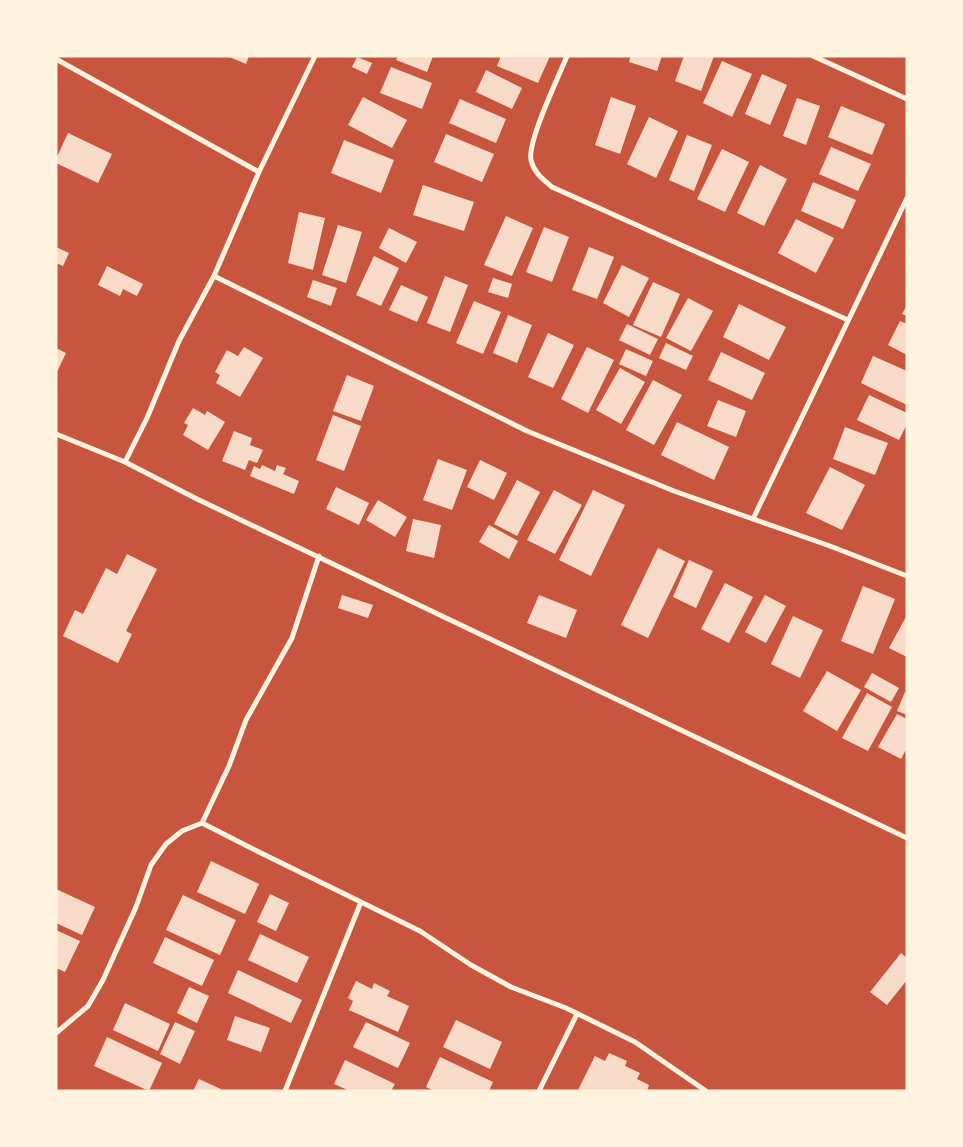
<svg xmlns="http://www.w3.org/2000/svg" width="963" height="1147" font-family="Barlow,sans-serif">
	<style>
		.building { fill: #f7dbc8 }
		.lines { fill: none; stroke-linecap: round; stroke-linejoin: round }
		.minor { stroke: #fff3e0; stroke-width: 5 }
	</style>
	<rect width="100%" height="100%" fill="#c8553d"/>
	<path class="building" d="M227 56H249L246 64Z
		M398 56H433L427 72 396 60Z
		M501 56H550L538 83 497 66Z
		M631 56H662L657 71 629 62Z
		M684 56H714L701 91 675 81Z
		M357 57 372 63 367 74 352 67Z
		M722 61 752 74 732 117 703 103Z
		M391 67 432 83 422 109 380 93Z
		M486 70 522 88 512 109 476 92Z
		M762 74 787 85 770 125 745 114Z
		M363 97 407 120 392 148 348 125Z
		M611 97 636 106 620 154 595 145Z
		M797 98 820 106 806 145 783 136Z
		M460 99 506 119 496 143 449 123Z
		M841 106 885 124 872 155 828 137Z
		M649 117 678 131 656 178 627 164Z
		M68 133 112 154 98 183 56 163V159Z
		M446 134 494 154 482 182 434 162Z
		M687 135 712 145 694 191 669 180Z
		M344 140 394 160 381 193 331 173Z
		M831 147 871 164 858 191 819 174Z
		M722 149 749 162 725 212 697 199Z
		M760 165 787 179 764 226 737 213Z
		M813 182 856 200 843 229 801 211Z
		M423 185 474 202 464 231 413 215Z
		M299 212 325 218 313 270 288 263Z
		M506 216 533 228 512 276 484 265Z
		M796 219 834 238 816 273 778 253Z
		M338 225 362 232 346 283 322 275Z
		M544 227 569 237 552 282 526 272Z
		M389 228 417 242 406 263 379 248Z
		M56 247 69 253 63 266 56 263Z
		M589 247 614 257 597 299 572 290Z
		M374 256 399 268 381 306 356 295Z
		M622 265 649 278 629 317 603 303Z
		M107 266 143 284 137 296 123 289 120 296 98 285Z
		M445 276 468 285 450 332 427 323Z
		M493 278 512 284 508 298 488 292Z
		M313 280 337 288 331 306 307 297Z
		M653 282 680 294 661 337 633 325Z
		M401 285 428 297 417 322 389 310Z
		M688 298 713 311 691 351 666 338Z
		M474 301 501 312 483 354 456 343Z
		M739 304 786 327 769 360 723 337Z
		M907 305V316L902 314Z
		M508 315 532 325 517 363 493 353Z
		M900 321 907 324V355L888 345Z
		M627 324 658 339 650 355 619 340Z
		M548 333 574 345 553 388 528 377Z
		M666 343 693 356 686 370 659 358Z
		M244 347 263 358 240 397 216 383 220 375 215 372 227 350 238 356Z
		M587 347 614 360 588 413 561 399Z
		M56 348 66 353 56 374Z
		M626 349 653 361 646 376 619 364Z
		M721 352 765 373 752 400 708 380Z
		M873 356 907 371V405L861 383Z
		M620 368 645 382 621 424 596 410Z
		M347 375 374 386 361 421 333 411Z
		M653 380 682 395 654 445 626 430Z
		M869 395 907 413V424L899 440 857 420Z
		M718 400 746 411 736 437 707 426Z
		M193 408 205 415 207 411 225 422 208 450 183 435 188 425 184 423Z
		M333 415 361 426 344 471 316 460Z
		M677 422 729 447 714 480 661 455Z
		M845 427 888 443 875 475 833 459Z
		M234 431 252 438 250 445 263 450 257 463 249 460 245 470 222 461Z
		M438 459 467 470 452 510 423 500Z
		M480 460 507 473 494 500 467 487Z
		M262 465 275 471 277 465 286 468 283 474 299 481 294 494 250 476 254 466 260 469Z
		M830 467 865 485 842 530 806 513Z
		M517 480 540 492 517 536 494 524Z
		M336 487 369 503 359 525 326 509Z
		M554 490 582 505 555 554 527 540Z
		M593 490 625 505 591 576 559 560Z
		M378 500 407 517 395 537 366 520Z
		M413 519 441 525 434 558 406 551Z
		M489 525 518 541 509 559 479 542Z
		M658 548 685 561 648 638 621 625Z
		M127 554 157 569 126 631 132 634 118 663 63 636 75 610 83 614 106 568 117 574Z
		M689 560 713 571 696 608 673 597Z
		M725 583 753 597 729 643 701 629Z
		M863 586 895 599 873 654 841 641Z
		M342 595 373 605 368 618 338 608Z
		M539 595 577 610 566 638 527 623Z
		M765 595 786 606 766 643 745 632Z
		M907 615V657L889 648Z
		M793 616 823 630 800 678 771 664Z
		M827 671 861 690 837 731 803 711Z
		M872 673 899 688 891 702 864 687Z
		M905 692 907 693V715L897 711Z
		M867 693 892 707 868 751 842 738Z
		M897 714 907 719V748L901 759 878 747Z
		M211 861 259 884 245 914 197 892Z
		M56 889 95 907 82 935 56 923Z
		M270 894 289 903 276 931 257 922Z
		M183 895 236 920 220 955 166 930Z
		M56 930 80 941 65 972 56 968Z
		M260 934 309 957 297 983 248 960Z
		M165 937 214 960 202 986 153 963Z
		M901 953 907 958V980L887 1005 870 992Z
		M238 970 302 1000 291 1023 228 993Z
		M356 981 372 989 374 983 390 991 387 996 409 1006 398 1032 349 1010 353 1001 348 998Z
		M189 987 209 996 197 1023 177 1013Z
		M125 1003 170 1024 158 1051 113 1030Z
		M235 1016 270 1028 261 1052 227 1040Z
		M456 1020 502 1042 490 1069 443 1047Z
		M175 1022 195 1031 180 1064 160 1054Z
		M366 1022 410 1043 398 1068 353 1047Z
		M107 1037 162 1063 149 1091 94 1066Z
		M609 1053 627 1061 625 1066 640 1073 637 1079 649 1085 647 1091 578 1090 595 1056 605 1061Z
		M440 1057 493 1082 489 1091H434L426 1087Z
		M345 1060 395 1084 391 1091H350L334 1084Z
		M199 1079 225 1091H193Z"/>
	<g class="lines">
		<path class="minor" d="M315 56 259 172 214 276 179 341 147 418 125 462 197 499 907 838
			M567 56C559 76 527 142 531 160 534 173 543 179 552 187L848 320
			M813 56 907 99
			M56 59 259 172
			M214 276 527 431 674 491 753 519 907 198
			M56 434 125 462
			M753 519 830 546 907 576
			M202 823 259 852 420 931 471 965 511 987 566 1008 635 1042 706 1091
			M56 1033 88 1006 103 980 136 907 151 865 166 844 182 831 202 823 229 766 246 720 292 638 319 556
			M285 1091 361 902
			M539 1091 577 1014"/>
	</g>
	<rect width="963" height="1147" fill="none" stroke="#fff3e0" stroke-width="115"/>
</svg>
